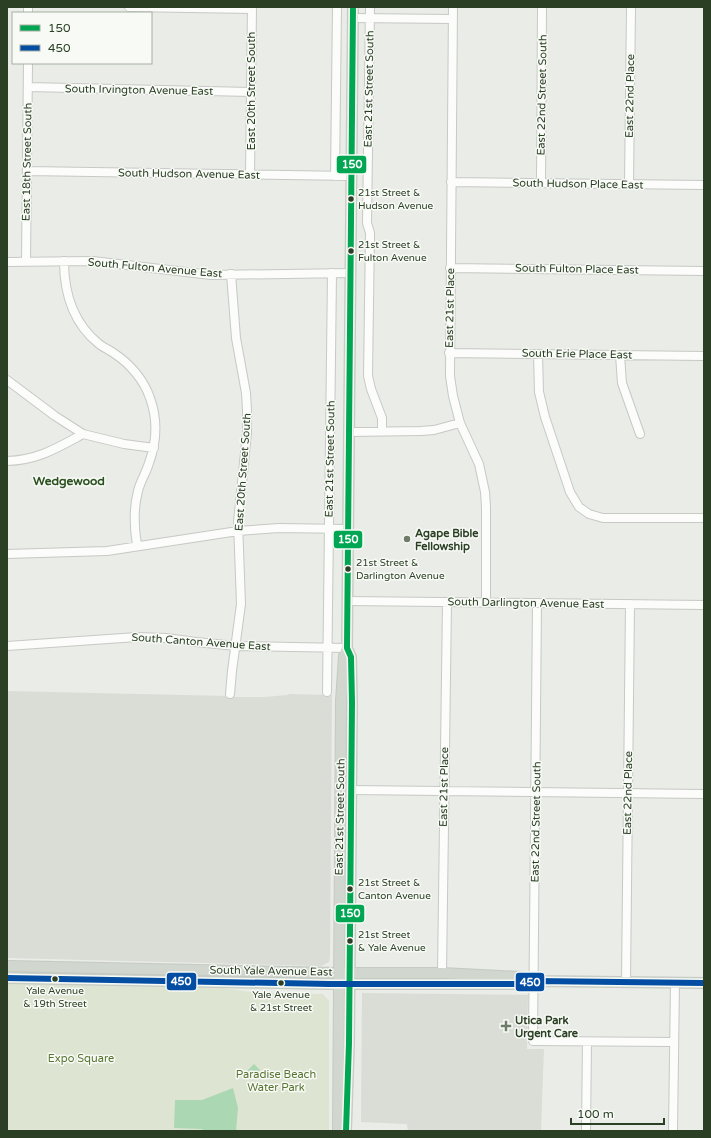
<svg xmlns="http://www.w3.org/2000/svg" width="711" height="1138" font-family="'Varela Round',sans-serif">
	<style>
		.built { fill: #d9ddd6 }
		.green { fill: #dde4d2 }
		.water { fill: #abd8b2 }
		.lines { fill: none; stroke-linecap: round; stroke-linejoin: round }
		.minor-casing { stroke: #c6c9c4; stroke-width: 10 }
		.major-casing { stroke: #c5cac2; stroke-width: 12 }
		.minor { stroke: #fcfcfb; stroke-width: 8 }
		.major { stroke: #d1d6cf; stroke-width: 10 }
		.bus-1-casing { stroke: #f8faf6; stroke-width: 9 }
		.bus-2-casing { stroke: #f8faf6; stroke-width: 9 }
		.bus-1 { stroke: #00a651; stroke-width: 6 }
		.bus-2 { stroke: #034ea2; stroke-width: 6 }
		.bus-dot { fill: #2b3f25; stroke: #f8faf6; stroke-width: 1.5 }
		.poi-dot { fill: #6e7c69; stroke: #f8faf6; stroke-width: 1.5 }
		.labels { text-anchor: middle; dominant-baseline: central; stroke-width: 3; stroke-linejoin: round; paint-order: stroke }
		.bus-label { font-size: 10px; fill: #2b3f25; stroke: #f8faf6; text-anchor: start }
		.street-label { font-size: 11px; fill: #2b3f25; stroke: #f8faf6 }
		.poi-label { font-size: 11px; font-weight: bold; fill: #2b3f25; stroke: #f8faf6; text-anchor: start }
		.park-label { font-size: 11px; fill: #587431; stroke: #f8faf6 }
		.neighbourhood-label { font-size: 12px; font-weight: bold; fill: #2b5121; stroke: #f8faf6 }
		.line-badge { stroke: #f8faf6; stroke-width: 1.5 }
		.badge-label { font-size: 11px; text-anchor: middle; font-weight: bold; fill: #fff }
	</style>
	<rect width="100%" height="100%" fill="#e9ece7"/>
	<path class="built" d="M7 691 227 696 230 697H264L288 695 289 694 332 695 330 956 329 962 321 966 7 958Z
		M362 993 528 995 527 1049H544L541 1131H408L407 1124 361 1122Z"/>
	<path class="green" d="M7 984 223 988 258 993 323 994 329 1001V1131H7Z"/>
	<path class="water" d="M254 1064 260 1070 250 1080 244 1074Z
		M233 1088 238 1108 236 1131H206L201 1129 174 1128 175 1100H202Z"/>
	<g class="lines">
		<defs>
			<path id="minor" d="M129 7 252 9
				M370 7 367 223 370 233 368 376 371 389 382 418V431
				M453 7 450 376 453 396 460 423 479 464 485 492 486 507V602
				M28 13V7
				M353 18 453 19
				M28 87 251 92
				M27 171 351 176
				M250 175 252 7
				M335 176 337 7
				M451 182 704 185
				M541 183 542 7
				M629 184 631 7
				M64 261C64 294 73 323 99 344 104 348 110 350 115 354 130 364 144 380 150 398 158 420 157 441 149 463 146 473 140 482 138 491 133 510 134 527 137 545
				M7 262 93 261 211 275 351 273
				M26 262 28 63
				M450 268 704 271
				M449 353 704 356
				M538 354 539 392 545 417 570 492 579 507 589 514 603 518H704
				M620 355 622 383 640 434
				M7 380 55 416 83 434 124 444 154 448
				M349 432 421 431 434 430 460 423
				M7 461C38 460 57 448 83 434
				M7 554 107 551 238 531 279 528 348 529
				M347 601 704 605
				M537 603 533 1041 674 1042
				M7 646 137 637 166 638 196 642 236 646 347 648
				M327 692 332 273
				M230 694 232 671 241 604 238 522 247 433V411L246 393 236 338 231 274
				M351 790 704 794
				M442 973 447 602
				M626 982 630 604
				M586 1131 587 1042
				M673 1131 675 983"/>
			<path id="major" d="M7 966 338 973H442L522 977 534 981
				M7 978 329 984H522L534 981 704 983
				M338 1131 341 701 344 656 347 648 353 7
				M346 1131 349 1043 352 702 351 657 347 648"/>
		</defs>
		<use href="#minor" class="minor-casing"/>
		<use href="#major" class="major-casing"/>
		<use href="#minor" class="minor"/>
		<use href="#major" class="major"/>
		<defs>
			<path id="bus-1" d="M346 1131 349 1043 352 702 351 657 347 648 353 7"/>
			<path id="bus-2" d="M7 978 329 984H522L534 981 704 983"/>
		</defs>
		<use href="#bus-1" class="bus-1-casing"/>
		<use href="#bus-2" class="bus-2-casing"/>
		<use href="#bus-1" class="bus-1"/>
		<use href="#bus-2" class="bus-2"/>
	</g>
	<g class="bus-dot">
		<circle cx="351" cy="199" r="3.5"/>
		<circle cx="351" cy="251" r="3.5"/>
		<circle cx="348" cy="569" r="3.5"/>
		<circle cx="350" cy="889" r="3.5"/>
		<circle cx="350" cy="941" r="3.5"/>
		<circle cx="55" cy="979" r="3.5"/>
		<circle cx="281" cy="983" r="3.5"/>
	</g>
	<g class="poi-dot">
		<circle cx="407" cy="539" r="4"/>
		<path d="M504 1020h4v4h4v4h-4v4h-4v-4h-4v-4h4z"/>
	</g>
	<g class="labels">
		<g class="bus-label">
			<text x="358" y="193">21st Street &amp;<tspan x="358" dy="13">Hudson Avenue</tspan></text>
			<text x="358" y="245">21st Street &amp;<tspan x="358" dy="13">Fulton Avenue</tspan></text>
			<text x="356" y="563">21st Street &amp;<tspan x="356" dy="13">Darlington Avenue</tspan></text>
			<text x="358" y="883">21st Street &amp;<tspan x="358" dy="13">Canton Avenue</tspan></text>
			<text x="358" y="935">21st Street<tspan x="358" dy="13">&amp; Yale Avenue</tspan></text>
			<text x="55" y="991" text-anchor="middle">Yale Avenue<tspan x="55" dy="13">&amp; 19th Street</tspan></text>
			<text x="281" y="995" text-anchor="middle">Yale Avenue<tspan x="281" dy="13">&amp; 21st Street</tspan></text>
		</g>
		<g class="street-label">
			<text transform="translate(369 89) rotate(-89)">East 21st Street South</text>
			<text transform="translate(139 90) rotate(1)">South Irvington Avenue East</text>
			<text transform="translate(251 91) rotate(-90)">East 20th Street South</text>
			<text transform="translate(542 95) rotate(-89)">East 22nd Street South</text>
			<text transform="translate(630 96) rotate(-89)">East 22nd Place</text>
			<text transform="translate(27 162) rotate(-89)">East 18th Street South</text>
			<text transform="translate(189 174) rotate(1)">South Hudson Avenue East</text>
			<text transform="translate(578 184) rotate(1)">South Hudson Place East</text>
			<text transform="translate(155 268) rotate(5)">South Fulton Avenue East</text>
			<text transform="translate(577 269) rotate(1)">South Fulton Place East</text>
			<text transform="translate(450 308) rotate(-89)">East 21st Place</text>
			<text transform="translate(577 354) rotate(1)">South Erie Place East</text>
			<text transform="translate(330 459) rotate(-89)">East 21st Street South</text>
			<text transform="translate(243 472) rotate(-86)">East 20th Street South</text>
			<text transform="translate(526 603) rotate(1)">South Darlington Avenue East</text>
			<text transform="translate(201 642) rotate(4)">South Canton Avenue East</text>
			<text transform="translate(444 787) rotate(-89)">East 21st Place</text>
			<text transform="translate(628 793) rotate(-89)">East 22nd Place</text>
			<text transform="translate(340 817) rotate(-89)">East 21st Street South</text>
			<text transform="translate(536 822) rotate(-89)">East 22nd Street South</text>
			<text transform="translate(271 971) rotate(1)">South Yale Avenue East</text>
		</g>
		<g class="poi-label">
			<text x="415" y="533">Agape Bible<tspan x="415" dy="13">Fellowship</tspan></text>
			<text x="515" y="1020">Utica Park<tspan x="515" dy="13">Urgent Care</tspan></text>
		</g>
		<g class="park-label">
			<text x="81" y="1058">Expo Square</text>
			<text x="276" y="1074">Paradise Beach<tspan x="276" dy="13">Water Park</tspan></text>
		</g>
		<g class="neighbourhood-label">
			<text x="69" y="481">Wedgewood</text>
		</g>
	</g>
	<g class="line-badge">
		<rect x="336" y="155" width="31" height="19" rx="4" fill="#00a651"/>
		<rect x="333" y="530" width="30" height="19" rx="4" fill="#00a651"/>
		<rect x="335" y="904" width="30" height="19" rx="4" fill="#00a651"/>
		<rect x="166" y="972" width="31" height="19" rx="4" fill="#034ea2"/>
		<rect x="515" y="972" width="30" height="20" rx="4" fill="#034ea2"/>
	</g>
	<g class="badge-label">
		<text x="352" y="168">150</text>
		<text x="348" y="543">150</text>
		<text x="350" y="917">150</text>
		<text x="181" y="985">450</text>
		<text x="530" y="986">450</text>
	</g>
	<rect width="711" height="1138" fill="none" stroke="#2b3f25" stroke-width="16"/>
	<rect x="12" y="12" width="140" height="52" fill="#f8faf6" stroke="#a6afa2"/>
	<rect x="20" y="25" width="20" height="6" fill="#00a651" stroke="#a6afa2"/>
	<text x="48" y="32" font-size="12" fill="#2b3f25">150</text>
	<rect x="20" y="45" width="20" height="6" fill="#034ea2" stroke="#a6afa2"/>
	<text x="48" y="52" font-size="12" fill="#2b3f25">450</text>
	<path d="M571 1118v6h93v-6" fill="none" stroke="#2b3f25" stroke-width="2"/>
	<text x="577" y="1118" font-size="12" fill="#2b3f25" stroke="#f8faf6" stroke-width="3" paint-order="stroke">100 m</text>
</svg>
